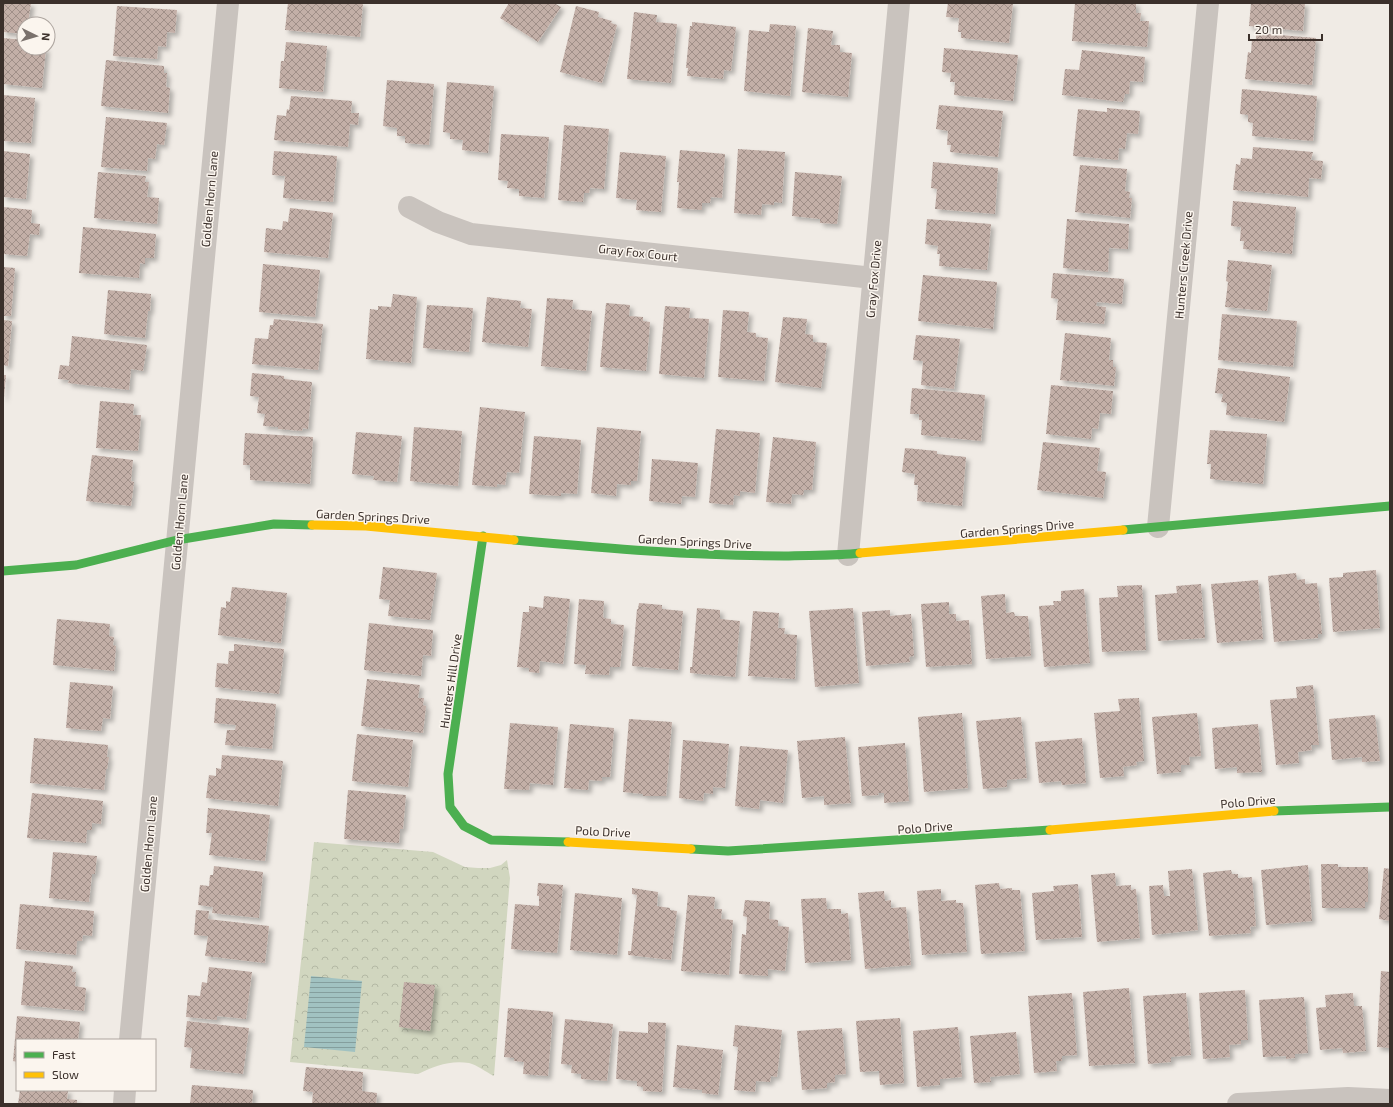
<svg xmlns="http://www.w3.org/2000/svg" width="1393" height="1107" font-family="'Exo 2',sans-serif">
	<style>
		.park { fill: url(#park-crowns) }
		.water { fill: url(#water-rules) }
		.building { fill: url(#building-cross-hatch); filter: url(#shadow) }
		.lines { fill: none; stroke-linecap: round; stroke-linejoin: round }
		.street { stroke: #c9c3be; stroke-width: 22 }
		.fast { stroke: #4caf50; stroke-width: 9 }
		.slow { stroke: #ffc107; stroke-width: 9 }
		.labels { text-anchor: middle; dominant-baseline: central; stroke-width: 3; stroke-linejoin: round; paint-order: stroke }
		.street-label { font-size: 12px; fill: #3b302b; stroke: #fbf5ee }
	</style>
	<defs>
		<pattern id="park-crowns" width="20" height="18" patternUnits="userSpaceOnUse"><rect width="20" height="18" fill="#d1d6bf"/><path d="M2 6a3 3 0 1 1 6 0M12 15a3 3 0 1 1 6 0" fill="none" stroke="#b4b8a4"/></pattern>
		<pattern id="water-rules" width="6" height="5" patternUnits="userSpaceOnUse"><rect width="6" height="5" fill="#a1c2c1"/><path d="M0 2.5h6" fill="none" stroke="#849e9d"/></pattern>
		<pattern id="building-cross-hatch" width="8" height="8" patternUnits="userSpaceOnUse"><rect width="8" height="8" fill="#c3afa7"/><path d="M0 0l8 8M0 8l8-8" fill="none" stroke="#a08f88"/></pattern>
		<filter id="shadow"><feDropShadow dx="3.5" dy="3.5" stdDeviation="2" flood-color="#0004"/></filter>
	</defs>
	<rect width="100%" height="100%" fill="#f0ebe5"/>
	<path class="park" d="M314 842 433 852 465 867 478 868H490L501 865 507 860 510 878 494 1076C486 1072 477 1065 469 1063 450 1060 434 1066 418 1074L290 1062Z"/>
	<path class="water" d="M311 976 362 981 355 1052 304 1047Z"/>
	<path class="building" d="M3 3H31L28 24H24V34L3 32Z
		M288 3H363L360 37 285 30Z
		M509 3H554L561 7 538 42 500 18Z
		M948 3H1013L1009 43 961 38V32H958L959 18 946 17Z
		M1075 3H1136V13H1141L1140 21H1149L1147 47 1072 41Z
		M1251 3H1305L1303 31 1249 26Z
		M117 6 177 10 175 33 167 32 166 47 158 46 157 59 113 56Z
		M576 6 599 12 598 17 612 21 611 23 617 25 602 83 560 72Z
		M634 12 657 15 656 22 677 24 671 83 627 79Z
		M692 22 736 27 731 71 724 70 723 79 687 76 688 68H686L690 26H692Z
		M770 24 796 26 790 96 744 91 749 30 769 32Z
		M808 28 833 31 831 45H840V52L852 53 848 97 802 92Z
		M1256 33 1316 38 1312 85 1245 79 1248 52 1251 53 1252 39H1256Z
		M3 38 24 40V48H46L42 88 3 84Z
		M286 42 327 46 323 92 279 88 281 61H284Z
		M944 48 1018 55 1013 101 954 95 955 82H950L951 73 942 72Z
		M1082 50 1145 57 1143 82 1130 81 1129 94H1125L1123 102 1062 95 1065 69 1079 70Z
		M106 60 164 66V73H167L166 87 170 88 168 113 101 106Z
		M387 80 434 84 429 145 405 143V136H397V128L383 126Z
		M447 82 494 86 488 153 462 150 463 140 450 139V133L443 132Z
		M1242 89 1317 96 1313 141 1252 136 1253 123 1248 122V115L1240 114Z
		M3 95 35 98 31 143 3 141Z
		M291 96 352 101 351 113H359L358 125 350 124 348 147 274 140 277 115 286 116 287 109 289 110Z
		M939 105 1003 111 998 157 950 152 951 145H947L948 131 936 129Z
		M1107 108 1140 111 1138 134 1127 133 1125 149 1119 148 1118 160 1073 156 1078 109 1107 112Z
		M106 117 167 123 164 145 157 144 155 159 148 158 147 171 101 167Z
		M564 125 609 129 604 189 590 188 589 193H584L583 202 558 200Z
		M501 134 549 137 544 198 519 196V189L507 188 508 181 498 180Z
		M1253 147 1313 152 1311 160 1323 161 1321 179 1309 178 1308 197 1233 190 1236 164 1240 165 1241 158 1252 159Z
		M738 149 785 152 782 203 774 202V205L762 204 761 215 734 213Z
		M680 150 725 154 722 198 711 197 710 203H702V210L677 208 679 182H677Z
		M3 151 30 154 26 199 3 197Z
		M274 151 337 156 333 202 283 198 285 176 272 175Z
		M620 152 666 156 661 212 636 210 637 200 616 198Z
		M933 162 998 168 995 214 935 209 937 189 931 188Z
		M1080 165 1127 169 1125 191 1130 192 1129 198H1132L1130 218 1075 212Z
		M98 172 146 176 145 182H149L147 197 159 198 157 224 94 218Z
		M795 172 842 176 837 224 820 223V219L792 216Z
		M1233 201 1296 207 1292 254 1243 249 1244 241H1240L1241 227 1231 226Z
		M3 207 32 210 31 223 40 224 39 235 30 234 27 256 3 254Z
		M290 208 333 213 328 258 264 252 266 228 282 230 283 221 288 222Z
		M927 219 991 224 987 270 939 266 940 254H937L938 246 925 244Z
		M1067 219 1129 224 1128 249 1109 248 1108 272 1063 268Z
		M83 227 156 234 154 258H145V264L140 263 139 278 79 273Z
		M1228 260 1272 265 1267 311 1225 307 1228 282 1226 281Z
		M263 264 320 270 315 317 259 312Z
		M3 267 15 268 11 316H3Z
		M1053 273 1124 279 1122 304 1097 302 1096 306 1106 307 1104 324 1056 320 1058 299 1051 298Z
		M923 275 997 282 993 329 918 321Z
		M108 290 151 294 150 311H148L145 338 104 334Z
		M393 294 417 297 411 363 366 359 370 309 378 310V306L391 307Z
		M487 297 521 301 520 308 532 309 528 347 482 342Z
		M547 298 573 300 572 309 592 311 586 371 541 366Z
		M606 303 630 305 629 316 643 317V321L650 322 646 371 600 367Z
		M427 305 473 308 469 352 423 348Z
		M665 306 690 308 689 318 709 319 704 378 659 374Z
		M723 310 749 312 747 332 756 333V337L768 338 764 381 718 377Z
		M1222 314 1297 321 1293 367 1218 360Z
		M783 317 807 319 805 334 813 335V342L827 343 821 388 775 382Z
		M274 319 323 324 318 370 252 364 255 338 268 339 270 325H273Z
		M3 320 12 321 8 366 3 365Z
		M1065 333 1111 338 1109 360H1113V367H1116L1114 386 1060 380Z
		M916 335 960 339 954 389 921 385 923 361 913 360Z
		M72 336 147 345 143 371 131 369 129 390 68 383 69 380 58 379 60 365 69 366Z
		M1218 368 1290 377 1284 422 1226 415 1227 403 1221 402 1223 394 1215 393Z
		M252 373 284 376V379L312 382 308 429 303 428 302 431 278 429V427L263 426 265 414 257 413 259 397 250 396Z
		M3 375H6L4 398H3Z
		M1051 385 1113 391 1111 414 1100 413 1098 429 1092 428 1091 439 1046 434Z
		M912 388 985 395 981 441 921 435 922 420H919V414H910Z
		M100 401 134 404 133 415H141L138 451 96 448Z
		M480 407 525 412 519 473 507 472 505 485 497 484V487L472 485Z
		M414 427 462 431 458 486 410 481Z
		M597 427 641 431 637 481H631V485L617 484 616 496 591 493Z
		M716 429 760 433 755 493 740 491V496L734 495 733 505 709 503Z
		M1210 430 1267 434 1263 484 1210 479 1211 464H1207Z
		M356 432 402 436 397 482 373 480 374 476 352 474Z
		M245 433 313 437 310 484 250 480V465H243Z
		M534 436 581 440 577 494 561 493V496L529 494Z
		M773 437 816 442 812 490H804L803 495 792 494 791 504 766 502Z
		M1043 442 1100 448 1097 471 1106 472 1103 498 1037 490Z
		M905 448 937 451V454L966 457 962 506 917 501 918 485H914L915 474 902 472Z
		M92 455 133 460 131 481 134 482 131 506 86 501Z
		M652 459 698 463 695 497 682 496 681 504 649 501Z
		M383 567 437 573 430 620 388 616 390 600 379 599Z
		M1376 570 1380 628 1333 632 1329 578 1343 577V573Z
		M1296 573 1297 580 1305 579V584L1317 583 1322 634H1318V638L1274 642 1268 576Z
		M1258 580 1263 639 1217 643 1211 584Z
		M1201 584 1205 638 1158 641 1155 595 1177 593 1176 586Z
		M1142 585 1146 650 1102 652 1099 598 1118 597 1117 586Z
		M232 587 287 593 281 643 218 635 221 607 226 608V601L230 602Z
		M1084 589 1090 663 1044 667 1039 606 1054 605 1053 601H1061V591Z
		M1005 594 1006 613 1014 612 1015 616H1028L1031 656 986 659 981 596Z
		M544 596 570 599 563 664 540 661 539 673 529 672V668L517 667 523 612H529V606L543 608Z
		M579 599 604 601 603 618 611 619V624L624 625 620 667H610L609 675 585 674 586 665 574 664Z
		M949 602V614H956V621L969 620 972 664 926 667 921 604Z
		M639 603 662 605V609L683 611 678 670 632 666 637 609H638Z
		M697 608 720 610V619L740 621 735 677 690 673V667H692Z
		M853 608 859 683 815 687 809 611Z
		M890 610V616L911 614 914 656 909 657 910 662 866 666 862 612Z
		M753 611 779 613 778 628H785L784 634 797 635 795 679 748 676Z
		M57 619 110 624 109 636 114 637 113 645 116 646 114 671 53 665Z
		M369 623 433 630 431 656 423 655 421 676 364 670Z
		M234 644 284 649 279 694 215 687 217 663 228 664 229 651H234Z
		M367 679 420 685 418 698H424L423 705 426 706 423 733 361 726Z
		M70 682 113 686 110 719 103 718 101 731 66 728Z
		M1313 685 1319 745H1311L1312 750 1298 752 1299 763 1276 765 1270 700 1297 698 1296 687Z
		M216 698 276 704 272 749 225 745 227 730H235L236 725 214 723Z
		M1139 698 1144 761 1136 762 1137 765 1123 767 1124 776 1100 778 1094 713 1120 711 1118 699Z
		M962 713 968 788 924 792 918 717Z
		M1197 713 1201 756 1189 757 1190 765H1181V772L1157 774 1152 717Z
		M1375 715 1380 761 1362 762V757L1332 760 1329 719Z
		M1021 717 1027 778 1007 780V787L983 789 976 721Z
		M629 719 672 722 666 796H643V794L623 792Z
		M510 723 558 727 553 785 530 783 529 790 504 789Z
		M570 724 614 728 610 777H602V781L589 780 588 790 564 788Z
		M1258 724 1262 772 1237 773V767L1215 769 1212 728Z
		M357 734 413 740 408 787 352 781Z
		M845 737 851 803 824 805V796L802 798 797 741Z
		M34 738 108 745 107 757H109L107 769H106L104 790 30 783Z
		M1082 738 1086 783 1062 785 1061 781 1039 783 1035 742Z
		M683 740 729 744 725 788 713 787V794L704 793 703 801 679 798Z
		M905 743 909 801 884 803V793H878L879 795 862 796 858 747Z
		M740 746 788 750 783 803 760 800 759 809 735 806Z
		M222 755 283 761 278 806 206 798 209 775 216 776V768L221 769Z
		M348 790 406 795 403 829H400L399 843 344 839Z
		M32 793 103 801 101 824 92 823V830H87L86 843 27 838Z
		M208 808 270 815 265 861 209 855 212 833H206Z
		M53 852 97 856 95 874H92L89 902 49 898Z
		M1321 864H1338V867H1368V902H1365V908H1322Z
		M1308 865 1312 921 1266 925 1261 870Z
		M214 866 263 872 259 918 212 913 213 907 198 905 200 885 209 886 210 875H213Z
		M1384 868 1390 869V921L1379 919Z
		M1192 869 1198 930 1152 935 1149 886 1163 885 1164 896H1170L1168 871Z
		M1231 870 1232 874H1238V878L1252 877 1256 926 1250 927 1251 933 1209 936 1203 873Z
		M1115 873 1116 886 1131 885V890L1136 889 1140 938 1097 942 1091 875Z
		M538 883 563 885 557 953 511 949 515 904 539 906V896H537Z
		M999 883 1000 889 1012 888V890H1020L1025 951 981 954 975 885Z
		M1078 884 1082 937 1036 940 1032 893 1054 891 1053 886Z
		M632 888 658 892 657 906 670 908V910L677 911 671 960 628 955V951H631L637 895 632 894Z
		M941 889V901L956 900V903H963L967 952 922 955 917 891Z
		M884 891 885 901 891 900V908L906 907 911 965 865 969 858 893Z
		M575 893 622 898 617 955 570 950Z
		M688 895 715 897 714 909H722L721 919 733 920 729 975 681 971Z
		M826 898 827 909H841V914L848 913 851 960 805 963 801 899Z
		M745 900 770 902 769 919 778 920V926L789 927 785 971 768 969V976L739 974 742 934 746 935 747 917 743 916Z
		M20 904 94 911 92 936 83 935 82 941H77L76 955 16 949Z
		M196 910 209 911 208 919 269 926 265 963 205 956 208 936 194 935Z
		M25 961 73 966 72 972H76L75 986 86 988 84 1011 21 1005Z
		M209 967 252 972 246 1019 217 1016V1020L186 1017 188 995 200 996 202 982 207 983Z
		M1381 971 1390 972V1048L1377 1047Z
		M404 982 435 985 430 1031 399 1027Z
		M1129 988 1135 1063 1089 1066 1083 992Z
		M1245 990 1248 1040H1241V1044L1229 1045 1230 1057 1203 1059 1199 993Z
		M1072 993 1077 1055 1062 1056V1061H1056L1057 1071 1034 1073 1028 996Z
		M1186 993 1191 1055 1171 1057V1062L1148 1064 1143 996Z
		M1353 993 1354 1006H1362L1366 1051 1343 1053 1342 1048 1320 1050 1316 1008 1326 1007 1325 995Z
		M1304 997 1308 1053 1295 1054V1058L1286 1059V1056L1263 1057 1259 1000Z
		M508 1008 553 1012 548 1076 523 1074 524 1062 514 1061V1058L504 1057Z
		M17 1016 80 1022 78 1040H17V1062L13 1061Z
		M900 1018 904 1083 880 1085 879 1071 860 1072 856 1021Z
		M565 1019 613 1024 607 1081 581 1079V1074L571 1073 572 1065 561 1064Z
		M187 1021 249 1028 243 1074 190 1068 192 1048 184 1047Z
		M648 1022 666 1023 662 1092 643 1091V1087L637 1086V1081L616 1079 619 1031 648 1033Z
		M735 1025 782 1030 777 1077 771 1076 770 1082 756 1081 755 1092 734 1090 738 1047 733 1046Z
		M958 1027 962 1077 940 1079V1085L917 1087 913 1031Z
		M842 1028 846 1074 835 1075V1082L827 1083V1088L802 1090 797 1031Z
		M1016 1032 1020 1074 990 1077 991 1082 974 1083 970 1036Z
		M677 1045 723 1050 718 1095 702 1093V1090L673 1087Z
		M306 1067 363 1072 362 1091 377 1093 376 1104H312L313 1092 303 1091Z
		M192 1085 253 1090 252 1104H190Z
		M20 1090H68L67 1099 77 1100V1104H18Z"/>
	<g class="lines">
		<path class="street" d="M409 207 438 222 471 234 873 278
			M1158 527 1208 3
			M848 555 899 3
			M130 1040 228 3
			M124 1104 125 1090
			M1238 1104 1348 1098 1390 1100"/>
		<path class="fast" d="M1123 530 1390 506
			M483 536 448 774 450 807 464 826 491 840 568 842
			M514 540C604 548 694 556 784 556 809 555 835 556 860 553
			M3 571 76 565 177 540 274 524 312 525
			M1274 811 1390 807
			M691 849 728 851 1050 830"/>
		<path class="slow" d="M312 525 366 526 514 540
			M860 553 1123 530
			M1050 830 1274 811
			M568 842 691 849"/>
	</g>
	<g class="labels">
		<g class="street-label">
			<text transform="translate(209 199) rotate(-85)">Golden Horn Lane</text>
			<text transform="translate(638 252) rotate(6)">Gray Fox Court</text>
			<text transform="translate(1183 265) rotate(-85)">Hunters Creek Drive</text>
			<text transform="translate(873 279) rotate(-85)">Gray Fox Drive</text>
			<text transform="translate(373 516) rotate(3)">Garden Springs Drive</text>
			<text transform="translate(179 522) rotate(-85)">Golden Horn Lane</text>
			<text transform="translate(1017 528) rotate(-5)">Garden Springs Drive</text>
			<text transform="translate(695 541) rotate(3)">Garden Springs Drive</text>
			<text transform="translate(450 681) rotate(-82)">Hunters Hill Drive</text>
			<text transform="translate(1248 801) rotate(-5)">Polo Drive</text>
			<text transform="translate(925 827) rotate(-4)">Polo Drive</text>
			<text transform="translate(603 831) rotate(3)">Polo Drive</text>
			<text transform="translate(148 844) rotate(-85)">Golden Horn Lane</text>
		</g>
	</g>
	<rect width="1393" height="1107" fill="none" stroke="#3b302b" stroke-width="8"/>
	<rect x="16" y="1039" width="140" height="52" fill="#fbf5ee" stroke="#aea6a0"/>
	<rect x="24" y="1052" width="20" height="6" fill="#4caf50" stroke="#aea6a0"/>
	<text x="52" y="1059" font-size="12" fill="#3b302b">Fast</text>
	<rect x="24" y="1072" width="20" height="6" fill="#ffc107" stroke="#aea6a0"/>
	<text x="52" y="1079" font-size="12" fill="#3b302b">Slow</text>
	<g transform="translate(36 36) rotate(95)"><circle r="19" fill="#fbf5ee" stroke="#aea6a0"/>
	<path d="M0-3L7 15L0 10L-7 15Z" fill="#7a716c"/>
	<text y="-6" font-size="11" font-weight="bold" text-anchor="middle" fill="#3b302b">N</text>
	</g>
	<path d="M1249 34v6h73v-6" fill="none" stroke="#3b302b" stroke-width="2"/>
	<text x="1255" y="34" font-size="12" fill="#3b302b" stroke="#fbf5ee" stroke-width="3" paint-order="stroke">20 m</text>
</svg>
